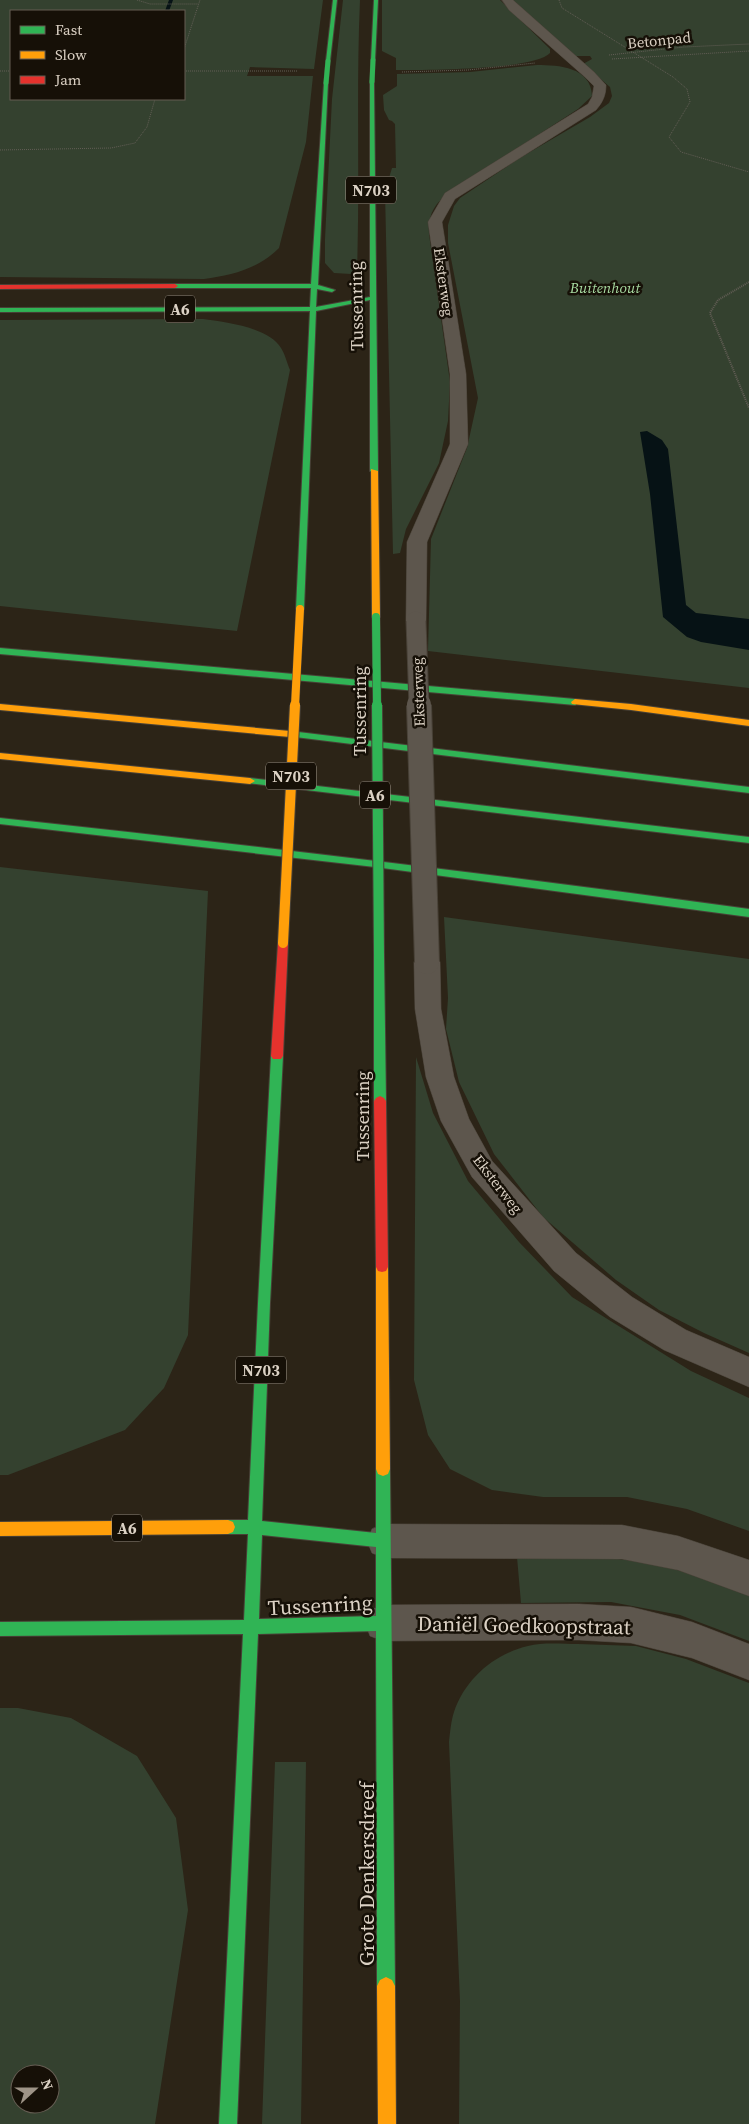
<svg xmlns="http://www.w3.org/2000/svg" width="749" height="2124" font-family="'Source Serif 4',serif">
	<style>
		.green { fill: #34412f; fill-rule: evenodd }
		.water { fill: #061215 }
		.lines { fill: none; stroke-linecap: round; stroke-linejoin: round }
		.stream { fill: #061215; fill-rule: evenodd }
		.street-casing { stroke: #484137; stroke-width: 1 }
		.fast-casing { stroke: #484137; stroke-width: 2 }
		.slow-casing { stroke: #484137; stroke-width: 2 }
		.jam-casing { stroke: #484137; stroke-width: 2 }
		.path-far1 { stroke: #635e56; stroke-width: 1; stroke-dasharray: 1 1; stroke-linecap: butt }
		.path { stroke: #635e56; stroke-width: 2; stroke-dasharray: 1 1; stroke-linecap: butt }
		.street { fill: #5d564d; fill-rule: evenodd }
		.fast { fill: #30b455; fill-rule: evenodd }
		.slow { fill: #ff9f0a; fill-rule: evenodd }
		.jam { fill: #e5322d; fill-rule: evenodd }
		.street-bridge-far1-casing { stroke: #484137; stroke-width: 21; stroke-linecap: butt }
		.street-bridge-casing { stroke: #484137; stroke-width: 26; stroke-linecap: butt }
		.fast-bridge-far2-casing { stroke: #484137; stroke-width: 5.5; stroke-linecap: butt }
		.fast-bridge-far1-casing { stroke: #484137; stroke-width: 9; stroke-linecap: butt }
		.fast-bridge-casing { stroke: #484137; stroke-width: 12; stroke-linecap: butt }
		.slow-bridge-far1-casing { stroke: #484137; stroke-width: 9; stroke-linecap: butt }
		.slow-bridge-casing { stroke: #484137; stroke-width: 12; stroke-linecap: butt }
		.street-bridge-far1 { stroke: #5d564d; stroke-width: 19 }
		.street-bridge { stroke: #5d564d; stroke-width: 24 }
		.fast-bridge-far2 { stroke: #30b455; stroke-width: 5 }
		.fast-bridge-far1 { stroke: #30b455; stroke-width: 8 }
		.fast-bridge { stroke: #30b455; stroke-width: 10 }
		.slow-bridge-far1 { stroke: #ff9f0a; stroke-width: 8 }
		.slow-bridge { stroke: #ff9f0a; stroke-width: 10 }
		.labels { text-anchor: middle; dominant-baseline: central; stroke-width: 5; stroke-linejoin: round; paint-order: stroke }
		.far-street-label { font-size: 15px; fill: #dbd1c4; stroke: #161007 }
		.far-park-label { font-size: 15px; font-style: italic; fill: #a7daa1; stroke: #161007 }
		.shield { fill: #161007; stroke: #a0978b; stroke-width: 1 }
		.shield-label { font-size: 16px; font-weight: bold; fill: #dbd1c4 }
		.street-label { font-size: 18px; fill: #dbd1c4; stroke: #161007 }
		.near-street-label { font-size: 21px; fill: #dbd1c4; stroke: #161007 }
	</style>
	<rect width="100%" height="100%" fill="#2c2417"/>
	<path class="green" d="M0 0H323L314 69 250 67 247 76H313L306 142 279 248C258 269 232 275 204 279L0 277ZM11 11H184V99H11Z
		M343 0H360C356 90 360 180 357 271L351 274 334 273 325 263V239L332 99Z
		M382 0H500L550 49V53C535 70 423 70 396 70V58L382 51Z
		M513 0H749V688L428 651 431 539 467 448 478 398 448 243V225L454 206 460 198 518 159 590 117 609 103 612 96 610 87 583 64 592 59 590 56H575Z
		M537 65C559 65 591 67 592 96L578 109 450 192C434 204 428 214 429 234L450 382 448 421 439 463 406 529 400 553 393 554 385 191 392 168H396L395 124 392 121 389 120 384 110 383 95 397 86V74L470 72Z
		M203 319C224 322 269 327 281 348 285 354 287 363 290 370L237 631 0 606V320Z
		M0 867 208 891 188 1335 164 1388 125 1430 8 1475H0Z
		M444 917 749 959V1353L704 1333 659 1310 616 1280 543 1217 494 1154 459 1082 446 1029 448 998Z
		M416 1057 433 1113 468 1181 519 1242 572 1297 691 1371 749 1398V1531L687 1509 627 1497H543L492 1490 450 1469 428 1435 414 1380Z
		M517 1557C547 1557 578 1555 609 1558 657 1562 705 1576 749 1594V1641L680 1615 611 1602 521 1603Z
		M578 1644 636 1646 686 1659 749 1683V2124H459L460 2001 449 1742C450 1733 451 1721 454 1712 465 1679 494 1654 528 1646 543 1642 562 1644 578 1644Z
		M0 1708H18L71 1718 137 1756 176 1818 188 1910 155 2124H0ZM20 2074H50V2104H20Z
		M275 1762H306L301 2124H262Z"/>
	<path class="water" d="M647 431 662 440 668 449 686 605 696 613 749 619V650L701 642 687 637 663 617 650 494 640 432Z"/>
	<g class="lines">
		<path class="stream" d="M169 0H173L169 11H165Z"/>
		<defs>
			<path id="street" d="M502 0H513L594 72 606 85C606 95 603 102 596 110L455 199 442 222 466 374 468 444 427 542 426 621 423 625 416 627 409 625 406 621 407 542 450 444V374L428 222 445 193 588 104 592 97 594 86 586 78 509 10Z
				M427 953 436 955 440 962 441 1009 454 1077 469 1119 492 1161 576 1253 632 1297 686 1330 749 1357V1387L664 1350 610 1317 554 1271 472 1177 441 1121 426 1077 415 1009 414 962 418 955Z
				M384 1524 622 1525 678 1536 749 1560V1596L678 1570 622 1559 384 1558 372 1553 367 1541 372 1529Z
				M579 1604 631 1607 692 1622 749 1644V1680L692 1658 631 1643 579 1640 383 1641 370 1636 365 1623 370 1610 383 1605Z"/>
			<path id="fast" d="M333 0H337L330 61 328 62 326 61Z
				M374 0H378L375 60 373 61 371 60Z
				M370 81 374 82 378 471 374 473 370 471V300L316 311 304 609 300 612 296 609 310 311 0 312V308L310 307 311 288H175L172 286 175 284H311L324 83 326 82 328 83 318 285 335 290 332 292 317 289 316 307 370 297Z
				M0 648 575 699 579 702 575 705 0 654Z
				M290 731 749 787V793L287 736V732Z
				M250 778 749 837V843L247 783V779Z
				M0 818C250 845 500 875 749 909V917L375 867 0 824Z
				M379 951 384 955 386 1101 384 1104H376L374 1101V955Z
				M277 1052 281 1053 283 1056 270 1303 262 1521 376 1533V1469L378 1464 383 1462 388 1464 390 1469 395 1986 392 1992 386 1995 380 1992 377 1986 376 1631 258 1634 237 2124H219L243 1634 0 1636V1622L244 1620 248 1534H228L223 1532 221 1527 223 1522 228 1520H248L258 1303 271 1056 273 1053ZM262 1535 376 1547V1616L259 1619Z"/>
			<path id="slow" d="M371 469 378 471 380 617 376 620 372 617Z
				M575 699 631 704 749 720V726L631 710 572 704 571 702Z
				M0 704 290 731 295 734 290 737 0 710Z
				M0 753 250 778 255 781 250 784 0 759Z
				M382 1262 386 1263 388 1267 390 1469 388 1474 383 1476 378 1474 376 1469V1267L378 1263Z
				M228 1520 233 1522 235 1527 233 1532 228 1534 0 1536V1522Z
				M386 1977 392 1980 395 1986 396 2124H378L377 1986 380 1980Z"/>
			<path id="jam" d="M0 285 175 284 178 286 175 288 0 289Z
				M283 939 288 943 283 1056 281 1059H273L271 1056 278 943Z
				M380 1096 384 1098 386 1101 388 1267 386 1271 382 1272 378 1271 376 1267 374 1101 376 1098Z"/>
		</defs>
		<use href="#street" class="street-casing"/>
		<use href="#fast" class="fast-casing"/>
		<use href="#slow" class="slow-casing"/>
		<use href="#jam" class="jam-casing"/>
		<path class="path-far1" d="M137 0 150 4H198
			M559 0 562 8 673 77 687 89 690 102 669 137 681 152 749 172
			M184 49 200 0
			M609 55 684 47 749 44
			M612 59 749 51
			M0 71H11
			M184 71H298
			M402 72 468 70 535 63
			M0 150 111 148 135 143 147 127 155 99"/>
		<path class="path" d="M749 282 718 300 710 313 749 408"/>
		<use href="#street" class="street"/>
		<use href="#fast" class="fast"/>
		<use href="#slow" class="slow"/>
		<use href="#jam" class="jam"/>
		<defs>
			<path id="street-bridge-far1" d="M416 621 419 706"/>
			<path id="street-bridge" d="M419 705 427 962"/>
			<path id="fast-bridge-far2" d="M372 82 373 60
				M326 83 328 61"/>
			<path id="fast-bridge-far1" d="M376 617 377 706"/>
			<path id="fast-bridge" d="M377 705 379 955"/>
			<path id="slow-bridge-far1" d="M295 706 300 609"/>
			<path id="slow-bridge" d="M283 943 295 705"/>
		</defs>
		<use href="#street-bridge-far1" class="street-bridge-far1-casing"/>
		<use href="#street-bridge" class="street-bridge-casing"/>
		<use href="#fast-bridge-far2" class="fast-bridge-far2-casing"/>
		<use href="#fast-bridge-far1" class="fast-bridge-far1-casing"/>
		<use href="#fast-bridge" class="fast-bridge-casing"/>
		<use href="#slow-bridge-far1" class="slow-bridge-far1-casing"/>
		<use href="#slow-bridge" class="slow-bridge-casing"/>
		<use href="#street-bridge-far1" class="street-bridge-far1"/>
		<use href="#street-bridge" class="street-bridge"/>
		<use href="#fast-bridge-far2" class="fast-bridge-far2"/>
		<use href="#fast-bridge-far1" class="fast-bridge-far1"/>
		<use href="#fast-bridge" class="fast-bridge"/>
		<use href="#slow-bridge-far1" class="slow-bridge-far1"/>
		<use href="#slow-bridge" class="slow-bridge"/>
	</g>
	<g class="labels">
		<g class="far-street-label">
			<text transform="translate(659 40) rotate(-6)">Betonpad</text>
			<text transform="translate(444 282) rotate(82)">Eksterweg</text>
			<text transform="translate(418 692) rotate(-92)">Eksterweg</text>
			<text transform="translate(498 1184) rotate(52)">Eksterweg</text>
		</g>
		<g class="far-park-label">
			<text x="605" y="287">Buitenhout</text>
		</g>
		<g class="shield">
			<rect x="346" y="176.5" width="50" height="27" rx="4"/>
			<rect x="165" y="295.5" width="30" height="27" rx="4"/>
			<rect x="266" y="762.5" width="50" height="27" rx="4"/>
			<rect x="360" y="781.5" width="30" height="27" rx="4"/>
			<rect x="236" y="1356.5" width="50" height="27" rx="4"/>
			<rect x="112" y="1514.5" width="30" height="27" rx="4"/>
		</g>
		<g class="shield-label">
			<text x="371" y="190">N703</text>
			<text x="180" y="309">A6</text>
			<text x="291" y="776">N703</text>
			<text x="375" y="795">A6</text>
			<text x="261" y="1370">N703</text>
			<text x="127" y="1528">A6</text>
		</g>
		<g class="street-label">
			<text transform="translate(356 306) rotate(-91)">Tussenring</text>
			<text transform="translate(359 711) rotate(-90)">Tussenring</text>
			<text transform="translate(362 1116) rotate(-90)">Tussenring</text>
		</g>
		<g class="near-street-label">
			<text transform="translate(320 1605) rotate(-3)">Tussenring</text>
			<text transform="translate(524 1625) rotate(1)">Daniël Goedkoopstraat</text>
			<text transform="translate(366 1874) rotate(-90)">Grote Denkersdreef</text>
		</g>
	</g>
	<rect x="10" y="10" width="175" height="90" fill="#161007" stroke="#655d53"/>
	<rect x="20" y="26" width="25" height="8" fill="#30b455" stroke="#655d53"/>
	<text x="55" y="35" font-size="15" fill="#dbd1c4">Fast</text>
	<rect x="20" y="51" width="25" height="8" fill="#ff9f0a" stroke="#655d53"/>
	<text x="55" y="60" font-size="15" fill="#dbd1c4">Slow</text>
	<rect x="20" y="76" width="25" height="8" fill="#e5322d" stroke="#655d53"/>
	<text x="55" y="85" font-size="15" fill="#dbd1c4">Jam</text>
	<g transform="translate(35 2089) rotate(69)"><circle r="24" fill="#161007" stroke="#655d53"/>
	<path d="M0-4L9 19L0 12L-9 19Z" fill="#9e9487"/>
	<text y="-8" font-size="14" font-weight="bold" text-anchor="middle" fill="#dbd1c4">N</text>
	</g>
</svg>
